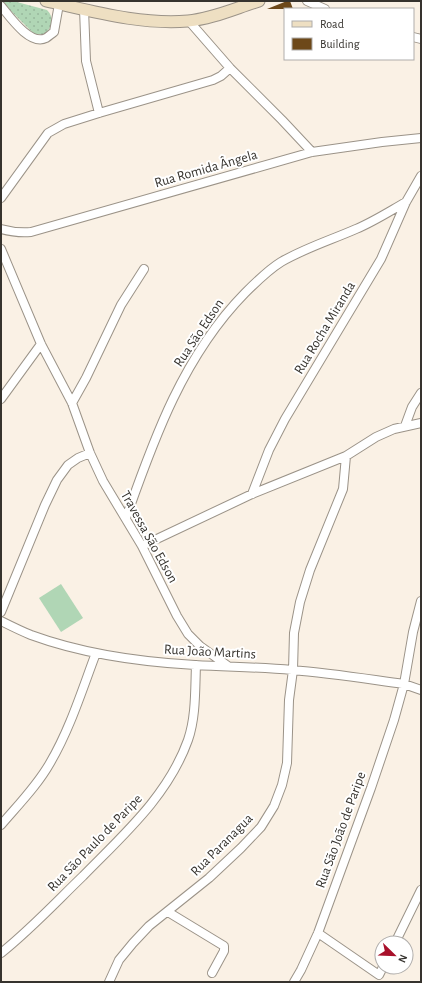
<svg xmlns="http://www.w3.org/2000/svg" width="422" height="983" font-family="'Alegreya Sans',sans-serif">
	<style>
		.grass { fill: #b0d6b5 }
		.park { fill: url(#park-dots) }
		.building { fill: #6d4819 }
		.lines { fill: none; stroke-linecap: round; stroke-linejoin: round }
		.minor-casing { stroke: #9b9388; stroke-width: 10 }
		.secondary-casing { stroke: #9b9388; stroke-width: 13 }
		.minor { stroke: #fff; stroke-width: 8 }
		.secondary { stroke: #eedfc2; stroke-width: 11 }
		.labels { text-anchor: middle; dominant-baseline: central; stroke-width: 4; stroke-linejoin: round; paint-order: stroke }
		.street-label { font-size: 14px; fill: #36332e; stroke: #fff }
	</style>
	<defs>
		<pattern id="park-dots" width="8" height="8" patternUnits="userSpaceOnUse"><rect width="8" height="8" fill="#b0d6b5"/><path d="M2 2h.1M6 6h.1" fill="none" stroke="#98b89c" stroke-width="1.8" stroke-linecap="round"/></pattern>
	</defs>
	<rect width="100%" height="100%" fill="#faf1e5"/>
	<path class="grass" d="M61 584 83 618 61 632 39 598Z"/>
	<path class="park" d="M1 1H13L47 10C55 18 52 27 45 34H34Z"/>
	<path class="building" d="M287 1H290L293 9H267Z"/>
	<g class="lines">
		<defs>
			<path id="minor" d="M307 1 325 9
				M1 6C10 17 30 46 46 38 49 36 51 34 54 32L59 4
				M84 9 86 61 99 113
				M189 21 230 68 282 120 312 152
				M413 37 421 39
				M1 198 48 133 64 124 99 113 213 80 221 76 230 68
				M1 229C12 232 20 233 31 232L312 152 382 142 421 138
				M1 249 41 344 72 403 90 453 103 481 142 546 177 616 188 634 200 646 228 666
				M1 399 41 344
				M72 403 86 378 121 305 144 269
				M405 426 412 407 421 393
				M252 494 269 450 285 419 381 259 406 202 421 176
				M126 518C154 438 184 355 245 293 256 282 268 270 281 262 305 248 331 240 356 229 373 222 390 211 406 202
				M142 546 252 494 346 456 376 437 394 429 421 423
				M1 612 45 505 57 480 68 465 78 458 90 453
				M1 621C11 626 21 631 31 635 83 654 140 662 195 665 228 667 260 667 292 670 330 673 367 679 404 684L421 690
				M1 825C18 805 37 786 50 763 70 729 82 690 96 653
				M168 912 224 946V951L212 973
				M318 933 379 975 383 967
				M395 943 421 890
				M1 953C30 930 56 902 83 876 123 835 168 796 188 740 196 717 195 690 196 665
				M109 982 119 960 133 943 149 926 209 878 241 848 261 827 274 806 282 785 287 763 289 700 293 670 294 633 300 602 310 570 343 489 346 456
				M294 982 301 970 318 933 371 788 394 720 404 684 413 632 421 601"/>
			<path id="secondary" d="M46 1C92 11 140 25 188 21 212 19 236 8 259 1"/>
		</defs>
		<use href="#minor" class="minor-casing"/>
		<use href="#secondary" class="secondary-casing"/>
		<use href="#minor" class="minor"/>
		<use href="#secondary" class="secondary"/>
	</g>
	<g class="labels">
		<g class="street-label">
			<text transform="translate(206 169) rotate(-16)">Rua Romida Ângela</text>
			<text transform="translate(325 328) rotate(-59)">Rua Rocha Miranda</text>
			<text transform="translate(199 333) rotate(-56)">Rua São Edson</text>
			<text transform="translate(149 537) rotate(61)">Travessa São Edson</text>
			<text transform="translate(210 652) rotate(3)">Rua João Martins</text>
			<text transform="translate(341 830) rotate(-70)">Rua São João de Paripe</text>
			<text transform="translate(95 843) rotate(-46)">Rua São Paulo de Paripe</text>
			<text transform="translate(222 845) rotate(-45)">Rua Paranagua</text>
		</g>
	</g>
	<rect width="422" height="983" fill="none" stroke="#36332e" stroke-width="4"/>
	<rect x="284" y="8" width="130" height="52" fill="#ffffff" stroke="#afadab"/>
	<rect x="292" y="21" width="20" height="6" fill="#eedfc2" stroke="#afadab"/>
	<text x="320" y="28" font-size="12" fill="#36332e">Road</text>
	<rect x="292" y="38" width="20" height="12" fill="#6d4819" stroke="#afadab"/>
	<text x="320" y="48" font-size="12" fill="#36332e">Building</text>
	<g transform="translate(394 955) rotate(113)"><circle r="19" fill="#ffffff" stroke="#afadab"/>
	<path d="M0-3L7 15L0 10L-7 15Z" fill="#a8102a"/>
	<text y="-6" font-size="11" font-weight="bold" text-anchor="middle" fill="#36332e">N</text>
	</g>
</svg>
